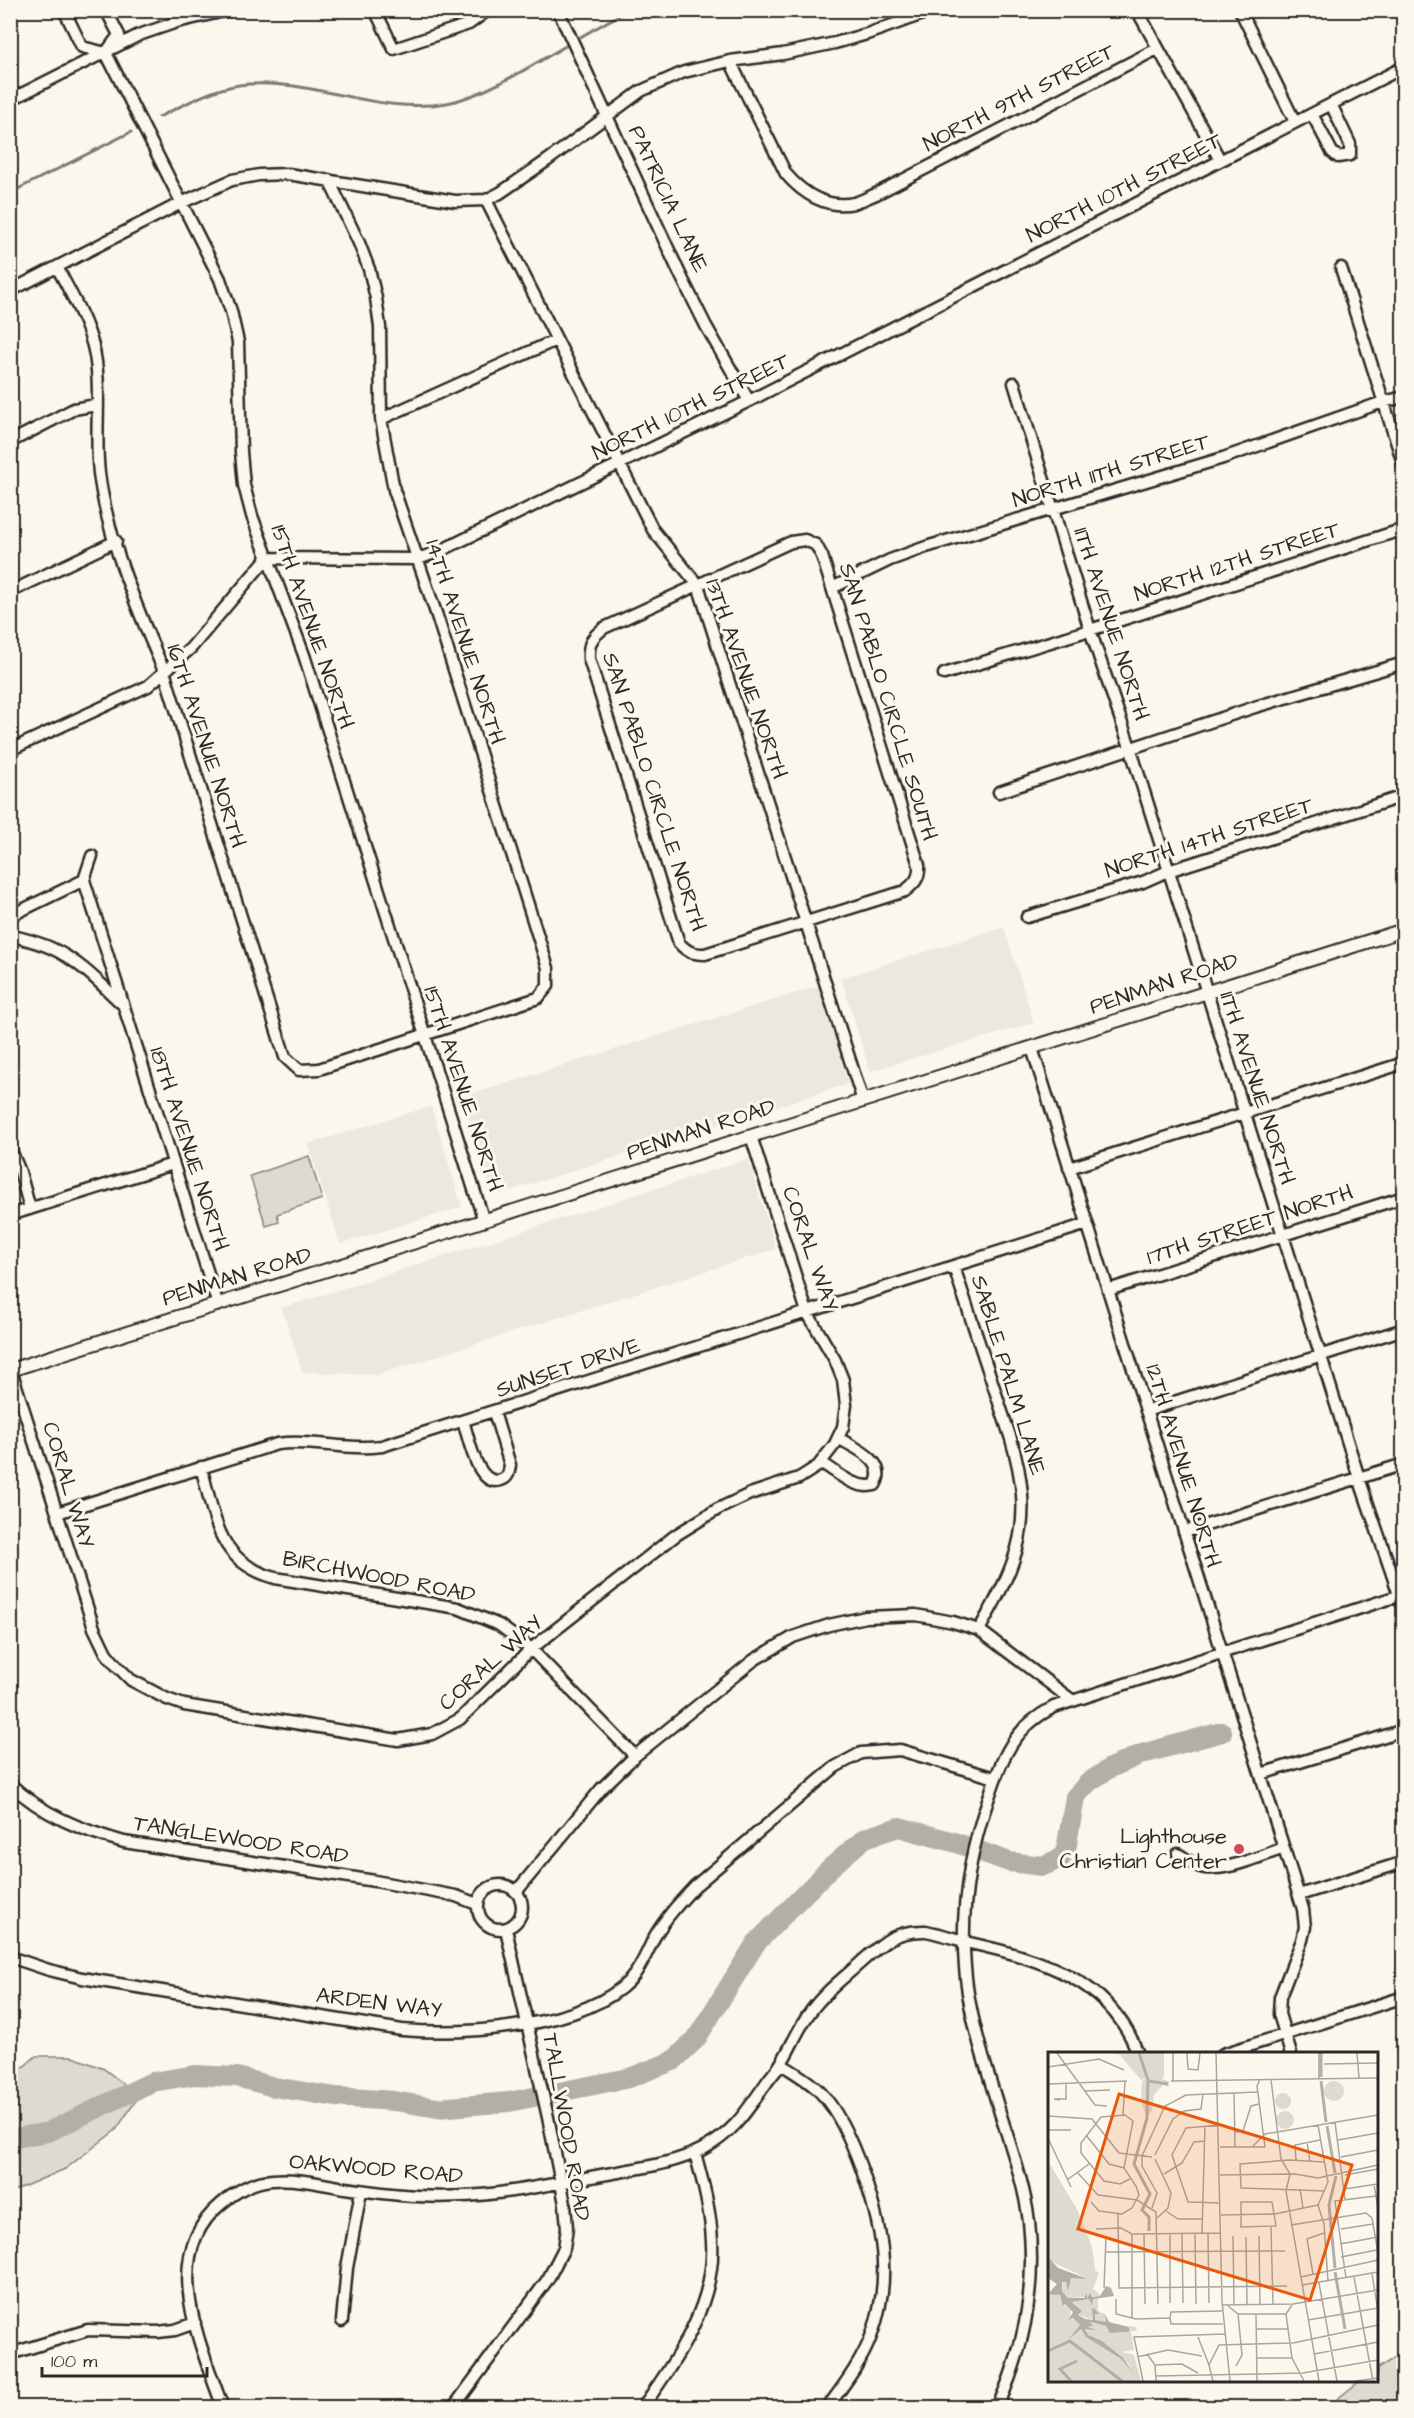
<svg xmlns="http://www.w3.org/2000/svg" width="1414" height="2418" font-family="'Architects Daughter',sans-serif">
	<style>
		.built { fill: #ebe8de }
		.green { fill: #dddad0; stroke: #84827e; stroke-width: 1.5 }
		.lines { fill: none; stroke-linecap: round; stroke-linejoin: round }
		.stream { stroke: #7b7a75; stroke-width: 3 }
		.river { stroke: #b1afa7; stroke-width: 20 }
		.minor-casing { stroke: #2b2b2b; stroke-width: 15 }
		.tertiary-casing { stroke: #2b2b2b; stroke-width: 16 }
		.minor { stroke: #fbf7ec; stroke-width: 10 }
		.tertiary { stroke: #fbf7ec; stroke-width: 12 }
		.poi-dot { fill: #d1495b; stroke: #fbf7ec; stroke-width: 2 }
		.labels { text-anchor: middle; dominant-baseline: central; stroke-width: 6; stroke-linejoin: round; paint-order: stroke }
		.street-label { font-size: 22px; fill: #2b2b2b; stroke: #fbf7ec }
		.poi-label { font-size: 22px; fill: #2b2b2b; stroke: #fbf7ec; text-anchor: end }
		.inset-river { fill: none; stroke: #b1afa7; stroke-width: 3 }
		.inset-road { fill: none; stroke: #a8a59f; stroke-width: 1.5 }
		.view { fill: #e8590c; fill-opacity: 0.15; stroke: #e8590c; stroke-width: 3 }
		.inset-edge { fill: none; stroke: #2b2b2b; stroke-width: 3 }
	</style>
	<rect width="100%" height="100%" fill="#fbf7ec"/>
	<filter id="ink" filterUnits="userSpaceOnUse"><feTurbulence type="fractalNoise" baseFrequency=".0167" numOctaves="2"/><feDisplacementMap in="SourceGraphic" scale="12" xChannelSelector="R" yChannelSelector="G"/><feConvolveMatrix kernelMatrix="1 2 1 2 8 2 1 2 1" color-interpolation-filters="sRGB"/></filter>
	<g filter="url(#ink)">
		<path class="built" d="M1004 927 1034 1023 870 1071 841 978Z
			M819 986 848 1084 493 1196 462 1097Z
			M431 1106 462 1207 340 1244 308 1144Z
			M748 1159 776 1249 377 1375 302 1372 282 1308Z"/>
		<path class="green" d="M309 1156 322 1199 277 1214 279 1222 266 1226 250 1176Z
			M36 2056H71L104 2069 139 2096 116 2130 65 2169 11 2192V2078Z
			M1403 2352V2407H1327L1360 2381 1376 2380 1377 2369Z"/>
		<g class="lines">
			<path class="stream" d="M575 40 628 10
				M159 117C184 105 211 89 239 85 309 76 377 116 447 103 487 95 534 64 569 44
				M10 193 131 132"/>
			<path class="river" d="M10 2139 48 2132 152 2082 195 2075 237 2077 274 2087 336 2097 394 2101 437 2108 509 2102 629 2078 673 2061 696 2039 756 1943 830 1868 865 1838 899 1827 957 1843 1009 1862 1043 1866 1061 1858 1066 1850 1075 1797 1089 1782 1110 1768 1142 1754 1222 1732"/>
			<defs>
				<path id="minor" d="M64 10 82 47 106 53 220 279 231 311 238 342 241 452 244 485 252 516 304 655 484 1221
					M106 10 119 35 108 50
					M375 10 394 49 469 24 488 10
					M558 10 679 272 706 326 749 401
					M1137 10 1220 160
					M1240 10 1295 122
					M730 61 786 174C803 194 827 209 854 203 861 201 869 197 876 194L1157 49
					M10 100 139 35 177 22 229 10
					M1312 114 1332 152 1338 157 1350 155V144L1331 104
					M486 200 653 530 698 585 863 1101
					M57 267C70 292 86 319 93 346 103 386 94 431 99 473 107 538 138 611 164 671L285 1057 299 1070 319 1069 538 998 548 986V968L437 616 394 490 381 419 380 327 376 298 369 269 359 243 329 180
					M1341 268 1404 466
					M10 291 181 203 232 180 259 175 288 174 455 201 486 200 500 193 548 160 641 91 684 72 730 61 783 54 835 43 867 34 934 10
					M1014 383 1090 630 1131 750 1359 1478 1404 1609
					M381 419 556 340
					M10 442 74 409 96 405
					M805 540 816 545 822 556 919 865C920 878 915 883 905 891L705 954C693 954 687 952 679 943L589 659C588 643 592 637 604 628L791 542Z
					M832 588 890 560 926 547 1223 458 1383 402 1404 397
					M10 592 116 541
					M944 674 1090 630 1404 529
					M10 750 148 686 191 648 267 558 418 559 440 551 749 401 1404 67
					M999 792 1255 707 1404 663
					M84 880 218 1305
					M84 880 92 856
					M10 916 84 880
					M1027 917 1143 882 1168 871 1404 796
					M10 935C24 939 38 942 51 948 78 960 100 983 121 1003
					M1032 1048 1303 1909 1305 1927 1302 1940 1280 1997 1279 2014 1291 2054
					M10 1148 20 1172 30 1209
					M1069 1168 1404 1063
					M10 1215 173 1164
					M954 1267 1011 1439C1035 1521 1020 1559 979 1630
					M1108 1290 1404 1197
					M11 1370 94 1628 106 1653 117 1666 131 1680 167 1699 184 1705 398 1740 432 1734 460 1719 531 1649 676 1535 718 1509 750 1494 799 1478 818 1466 835 1444 843 1427 846 1405 843 1380 835 1360 807 1312 751 1136
					M1146 1411 1404 1329
					M463 1421C469 1438 477 1488 501 1480 508 1478 509 1473 510 1465L494 1412
					M822 1463C838 1473 855 1490 875 1485 889 1461 855 1448 838 1438
					M201 1467C216 1519 216 1561 275 1578L458 1608 499 1625 531 1649 635 1756
					M57 1513 277 1444C312 1439 347 1451 382 1446L1087 1224
					M1184 1532 1404 1464
					M1261 1774 1404 1730
					M10 1784C43 1815 81 1830 124 1842L375 1881 456 1896 477 1904
					M1178 1854C1185 1858 1191 1863 1198 1866 1220 1875 1263 1855 1284 1848
					M478 1907a22 22 0 1 1 44 0a22 22 0 1 1-44 0Z
					M516 1892 601 1789 635 1756 754 1660 793 1637 829 1625 866 1617 916 1615 953 1622 979 1630 1073 1701
					M1299 1895 1404 1862
					M10 1957 49 1970 82 1978 402 2030C465 2035 584 2028 630 1980 642 1967 647 1951 655 1936 666 1917 681 1901 695 1886L835 1767 861 1753 900 1750 995 1778
					M1223 2054 1404 1997
					M781 2064C795 2073 810 2081 821 2093 852 2126 881 2217 883 2262 884 2285 880 2312 872 2334 863 2360 844 2385 827 2408
					M342 2321 347 2268 361 2191
					M10 2354 88 2330 158 2332 175 2330 195 2323
					M223 2408C201 2345 158 2256 221 2204 235 2192 253 2181 272 2180 294 2178 317 2183 339 2187 365 2191 391 2195 417 2196 485 2200 542 2186 607 2174 639 2168 674 2164 703 2149 735 2132 747 2110 767 2082 771 2076 776 2071 780 2065 791 2048 798 2028 811 2011 824 1993 842 1979 859 1964 881 1944 894 1930 926 1931 941 1934 956 1939 970 1943 1040 1959 1111 1979 1138 2054
					M453 2408 548 2279 564 2248 567 2228 565 2204 549 2122 506 1929
					M642 2408C676 2361 716 2303 712 2242 711 2212 703 2182 695 2153
					M997 2408C1024 2350 1036 2286 1029 2222 1024 2181 1009 2142 997 2103 986 2067 974 2030 968 1993 958 1927 966 1863 988 1800 1002 1759 1012 1728 1054 1707L1404 1594"/>
				<path id="tertiary" d="M10 1370 1404 930"/>
			</defs>
			<use href="#minor" class="minor-casing"/>
			<use href="#tertiary" class="tertiary-casing"/>
			<use href="#minor" class="minor"/>
			<use href="#tertiary" class="tertiary"/>
		</g>
	</g>
	<circle class="poi-dot" cx="1239" cy="1849" r="6"/>
	<g class="labels">
		<g class="street-label">
			<text transform="translate(1019 98) rotate(-27)">NORTH 9TH STREET</text>
			<text transform="translate(1124 188) rotate(-27)">NORTH 10TH STREET</text>
			<text transform="translate(668 199) rotate(65)">PATRICIA LANE</text>
			<text transform="translate(691 407) rotate(-26)">NORTH 10TH STREET</text>
			<text transform="translate(1111 471) rotate(-17)">NORTH 11TH STREET</text>
			<text transform="translate(1237 562) rotate(-18)">NORTH 12TH STREET</text>
			<text transform="translate(1111 624) rotate(72)">11TH AVENUE NORTH</text>
			<text transform="translate(312 627) rotate(71)">15TH AVENUE NORTH</text>
			<text transform="translate(465 642) rotate(72)">14TH AVENUE NORTH</text>
			<text transform="translate(746 679) rotate(71)">13TH AVENUE NORTH</text>
			<text transform="translate(888 702) rotate(73)">SAN PABLO CIRCLE SOUTH</text>
			<text transform="translate(206 746) rotate(72)">16TH AVENUE NORTH</text>
			<text transform="translate(654 792) rotate(72)">SAN PABLO CIRCLE NORTH</text>
			<text transform="translate(1209 838) rotate(-18)">NORTH 14TH STREET</text>
			<text transform="translate(1164 984) rotate(-18)">PENMAN ROAD</text>
			<text transform="translate(1257 1088) rotate(72)">11TH AVENUE NORTH</text>
			<text transform="translate(463 1089) rotate(72)">15TH AVENUE NORTH</text>
			<text transform="translate(701 1130) rotate(-18)">PENMAN ROAD</text>
			<text transform="translate(189 1149) rotate(72)">18TH AVENUE NORTH</text>
			<text transform="translate(1250 1225) rotate(-18)">17TH STREET NORTH</text>
			<text transform="translate(810 1249) rotate(71)">CORAL WAY</text>
			<text transform="translate(237 1277) rotate(-17)">PENMAN ROAD</text>
			<text transform="translate(568 1368) rotate(-18)">SUNSET DRIVE</text>
			<text transform="translate(1008 1375) rotate(73)">SABLE PALM LANE</text>
			<text transform="translate(1183 1466) rotate(73)">12TH AVENUE NORTH</text>
			<text transform="translate(68 1485) rotate(73)">CORAL WAY</text>
			<text transform="translate(379 1577) rotate(11)">BIRCHWOOD ROAD</text>
			<text transform="translate(491 1663) rotate(-42)">CORAL WAY</text>
			<text transform="translate(241 1840) rotate(9)">TANGLEWOOD ROAD</text>
			<text transform="translate(379 2003) rotate(7)">ARDEN WAY</text>
			<text transform="translate(566 2127) rotate(80)">TALLWOOD ROAD</text>
			<text transform="translate(376 2169) rotate(5)">OAKWOOD ROAD</text>
		</g>
		<g class="poi-label">
			<text x="1227" y="1836">Lighthouse<tspan x="1227" dy="25">Christian Center</tspan></text>
		</g>
	</g>
	<g transform="translate(1048 2052)">
		<rect width="330" height="330" fill="#fbf7ec"/>
		<path d="M64 1H89L94 9 92 1H116V26L113 27 121 29V35L115 33 106 43 104 59 98 64 93 49 94 29 98 27 93 28 72 3ZM276 39a10 10 0 1 1 20 0a10 10 0 1 1-20 0ZM227 49a8 8 0 1 1 16 0a8 8 0 1 1-16 0ZM228 68a9 9 0 1 1 18 0a9 9 0 1 1-18 0ZM0 109 30 159 44 195 47 218 51 221 45 237 53 244 20 246 14 239 15 229 21 234 23 226H38L0 208ZM4 241 11 242 15 253 23 256 22 268 27 267 32 273 20 288 33 277 38 285 73 307 87 323 80 311 40 283 37 276 44 275 41 270 58 274 63 281 81 280V274L88 275 89 279H83L86 298 74 300 86 303 93 329H0V242ZM50 246V259L57 262 58 271 47 268 44 257 45 268 30 263 33 258 24 249 41 247 45 254 44 247Z" fill="#dddad0"/>
		<path d="M1 206 10 216 40 227 23 226 20 239 18 230H14V239L20 246H36L39 241V246L42 241 44 245 52 244 58 234 63 236 66 244 45 247 44 254 41 247 24 250 34 259 30 263 37 267 45 268 44 257 46 256 51 262H47V268L58 270 57 262 61 270 81 275V280L62 281 58 274 42 270 45 274 40 275 48 278 37 277 40 283 54 289 75 306 88 324 73 307 38 285 33 277 20 288 32 273 25 266 20 269 25 260 17 252 15 254 12 243 0 242 9 232 0 226Z" fill="#b1afa7"/>
		<path class="inset-river" d="M91 1 100 28 99 66 86 112 102 142 94 158 101 165V179M273 25V1M100 29 120 32M273 29 278 70M279 74 287 121M287 216 281 153 288 124M287 220 297 277M0 299 22 289 74 329M23 329 12 317 29 309"/>
		<path class="inset-road" d="M9 1 47 53 59 54M125 1V29M139 1 140 17 150 18 152 1M168 1 174 249 182 329M271 1V27M309 1 311 26M276 12 330 11M0 15 51 7 76 18M212 27 209 34 217 95M223 28 233 107 242 122 238 139 271 329M123 29 330 26M0 32 79 29M36 39 62 38M186 41 187 95M12 48 6 47H18V32M75 63 77 29M0 64 44 67 71 101 104 105M287 70 297 148M172 73 138 76 124 103 140 150 172 151M270 73 280 130 270 153 276 172 280 229M0 78H23M187 80 195 79 203 54 211 52M38 83 61 112 76 116M0 86 23 135M290 88 330 81M259 90 262 110M172 95H217M204 95 217 82 330 63M107 103 125 67 136 59 153 57 155 42M293 105 330 98M107 107 123 141 120 156 109 166M248 108 247 93 272 88M276 110 241 108 192 112 193 136 277 139M29 120 50 143 89 148 108 160 110 252M116 122 134 111 146 90 157 89M172 123 247 122 270 126 330 113M297 123 330 117M19 128 41 112M326 132 330 157M252 137 255 156M296 137 330 132M43 150 51 159 74 162 84 156 91 143 88 134 76 116 85 69 77 63 53 65 33 91V101L56 129 72 132 82 127M193 150H224L228 174 193 175ZM104 156 109 141 94 114V104L117 54 138 43 210 40M118 159 130 167H154M70 162 71 236 239 234M173 163 227 162 270 153M243 173 318 161 324 166 330 201M223 175 225 252M48 177 73 176 84 182 173 181M293 177 325 172M122 181V251M134 181 135 251M147 181 148 252M154 181 157 74M160 181 161 251M84 182V266M96 182 97 252M185 184 186 253M211 184 212 253M198 185 199 253M292 192 330 185M58 200 237 199M293 205 329 198M265 222 259 187 276 181M324 222 330 259M253 225 330 208M306 225 325 329M298 226 287 149 328 144M271 231 289 329M254 233 330 220M56 236 58 185M68 247V262L88 267 122 266M174 253 245 252 330 238M244 253 238 262 244 306 256 329M180 254 190 262 194 303 188 314M190 262H238M208 263 209 329M122 266 123 272H175M122 266 123 260 174 259M260 268 330 256M209 277H240M150 285 161 313M99 302 107 313 108 329M266 302 330 290M89 305 120 298 154 304M209 306H244M107 313 134 312 150 321M107 324 255 321 330 308M95 329 86 285 177 282M165 329 161 313 171 293 245 291 330 273M308 329 330 326"/>
		<path class="view" d="M71 42 304 113 262 248 30 177Z"/>
		<rect width="330" height="330" class="inset-edge"/>
	</g>
	<rect width="1414" height="2418" fill="none" stroke="#fbf7ec" stroke-width="36"/>
	<rect x="18" y="18" width="1378" height="2382" fill="none" stroke="#2b2b2b" stroke-width="2" filter="url(#ink)"/>
	<path d="M42 2367v9h165v-9" fill="none" stroke="#2b2b2b" stroke-width="3"/>
	<text x="51" y="2367" font-size="18" fill="#2b2b2b" stroke="#fbf7ec" stroke-width="4.5" paint-order="stroke">100 m</text>
</svg>
